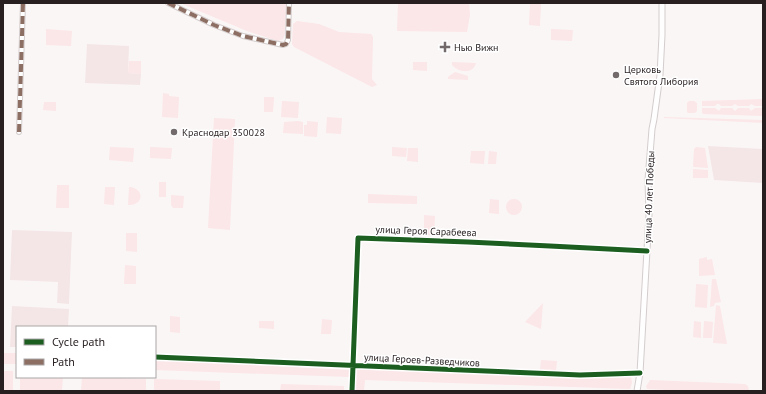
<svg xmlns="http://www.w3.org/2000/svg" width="766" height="394" font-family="'PT Sans',sans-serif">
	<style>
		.built { fill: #f4e6e7 }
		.green { fill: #fbe6e8 }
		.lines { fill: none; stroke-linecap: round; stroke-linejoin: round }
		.minor-casing { stroke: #d4cdcd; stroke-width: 6 }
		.tertiary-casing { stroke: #d4cdcd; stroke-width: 7 }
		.minor { stroke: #fefefe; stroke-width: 4 }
		.tertiary { stroke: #fefefe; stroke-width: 5 }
		.quiet { stroke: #8d6e63; stroke-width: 4; stroke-dasharray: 8 4; stroke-linecap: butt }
		.cycleway-casing { stroke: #fff; stroke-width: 8 }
		.cycleway { stroke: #1b5e20; stroke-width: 5 }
		.poi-dot { fill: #726a6b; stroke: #fff; stroke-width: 1.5 }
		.labels { text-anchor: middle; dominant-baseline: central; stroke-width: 3; stroke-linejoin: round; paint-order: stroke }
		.poi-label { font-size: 10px; fill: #281f20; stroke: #fff; text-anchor: start }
		.street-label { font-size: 10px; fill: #281f20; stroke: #fff }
	</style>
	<rect width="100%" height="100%" fill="#fbf6f6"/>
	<path class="built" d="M87 44 129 46 128 73 141 74 140 85 85 83Z
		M708 146 763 149V183L714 180Z
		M12 230 72 232 69 304 57 303 58 282 10 280Z
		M12 306 69 309 68 327H17V347H10Z"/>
	<path class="green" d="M180 3H286L285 34 283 39 278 41 247 31Z
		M398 3H469L470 15 467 32 397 31Z
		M530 3 541 4 540 26 529 25Z
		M297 21 319 24 339 32 371 34 373 37 372 79 377 85 372 87 294 47 292 44 293 24Z
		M46 29 72 31 71 46 46 45Z
		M551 29 573 30 572 41 551 40Z
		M129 61H141V74L128 73Z
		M413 62H427V71L413 70Z
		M452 62 476 63C473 75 458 72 452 65Z
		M455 72 468 76V80L448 79V77Z
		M163 93 169 94V96L179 97 178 118 162 117Z
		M264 97H274L273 112H264Z
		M763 99V106H755L751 104 749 106H738L735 104 732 106H721L719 104H717L715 106H702V101Z
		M282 101 299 102 298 118 281 117Z
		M689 101H694L697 103V111L695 113H688L687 112V103Z
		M44 102H56V111L43 110Z
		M702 108H715L719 111 721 108H732L735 111 738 108H749L751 111 755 108H763V116L704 114 702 113Z
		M327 117 342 118 341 134 326 133Z
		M664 117 763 120V123L664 118Z
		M214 118 235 119 230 230 208 228Z
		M298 121 303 122V134L283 133 284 122Z
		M307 121 318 122 317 137 304 136V125H307Z
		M110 147 134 148 133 162 109 160Z
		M150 147 172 148 171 159 150 158Z
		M392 147 407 148 406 157 392 156Z
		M696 147 705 148 708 168 693 167 694 149Z
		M408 148H418V162L407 161Z
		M471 151H485L484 164 470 163Z
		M489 151 497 152 496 164H488Z
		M693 169 708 170V178H693Z
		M159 182H166V197H159Z
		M57 185H69V208H56Z
		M105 187H115L114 205 104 204Z
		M129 187C145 188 144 206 128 205Z
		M368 194 417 196V204L368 203Z
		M171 195 184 196 183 208H173L171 205Z
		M490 199 499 200V214L489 213Z
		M506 207a8 8 0 1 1 16 0a8 8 0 1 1-16 0Z
		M424 215 435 216 434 235H424Z
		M126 233H137V252L126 251Z
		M707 257V260L712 259 715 275 699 276V259Z
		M125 265 136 266V284H124Z
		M712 279H716L721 302 715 303 714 306 710 307Z
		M696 284 708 285 707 308 695 307Z
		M543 303 541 329 525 322Z
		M716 305 720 306 727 344 713 343Z
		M170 316 180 317V333L170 332Z
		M322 319 332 320 331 334H321Z
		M259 321H274V329L259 328Z
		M694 321 701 322V338L693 337Z
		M704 321 713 322 712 338H703Z
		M3 353H17V364H3Z
		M155 360 350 370 349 377 155 370Z
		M541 360 557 361 556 371 540 370Z
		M364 363 566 376 631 375 632 383 630 389 365 380 364 391H355V367L364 368Z
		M3 371H13V391H3Z
		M20 377H63L62 391H20Z
		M82 377 146 379V391H81Z
		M154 379 220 381V391H154Z
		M650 380 745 384 748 386 749 391H687L647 389 646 386 649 382Z
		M281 384 344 386V391H280Z"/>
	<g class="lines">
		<defs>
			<path id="minor" d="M168 3 214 25 243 36 283 45 286 44 288 40 289 3
				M19 132 23 3
				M155 357 557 374 580 375 640 373
				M352 391 358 238 468 242 550 246 647 251"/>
			<path id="tertiary" d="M637 391 640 373 649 215 648 180 652 129 654 119 660 75 662 35V3"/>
		</defs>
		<use href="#minor" class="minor-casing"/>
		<use href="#tertiary" class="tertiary-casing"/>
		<use href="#minor" class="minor"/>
		<use href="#tertiary" class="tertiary"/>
		<path class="quiet" d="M168 3 214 25 243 36 283 45 286 44 288 40 289 3
			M19 132 23 3"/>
		<defs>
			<path id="cycleway" d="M155 357 557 374 580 375 640 373
				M352 391 358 238 468 242 550 246 647 251"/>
		</defs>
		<use href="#cycleway" class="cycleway-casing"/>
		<use href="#cycleway" class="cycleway"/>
	</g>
	<g class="poi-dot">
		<path d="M443 41h4v4h4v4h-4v4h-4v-4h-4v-4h4z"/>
		<circle cx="616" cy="75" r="4"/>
		<circle cx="174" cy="132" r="4"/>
	</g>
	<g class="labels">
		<g class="poi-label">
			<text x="454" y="47">Нью Вижн</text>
			<text x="624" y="69">Церковь<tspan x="624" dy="12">Святого Либория</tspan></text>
			<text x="182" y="132">Краснодар 350028</text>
		</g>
		<g class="street-label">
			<text transform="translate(649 197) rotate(-88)">улица 40 лет Победы</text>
			<text transform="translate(426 231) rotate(2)">улица Героя Сарабеева</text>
			<text transform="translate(422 360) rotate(3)">улица Героев-Разведчиков</text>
		</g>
	</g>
	<rect width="766" height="394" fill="none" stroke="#281f20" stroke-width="8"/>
	<rect x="16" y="326" width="140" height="52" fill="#ffffff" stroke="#a9a5a6"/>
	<rect x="24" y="339" width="20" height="6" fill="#1b5e20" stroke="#a9a5a6"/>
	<text x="52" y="346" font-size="12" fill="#281f20">Cycle path</text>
	<rect x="24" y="359" width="20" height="6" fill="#8d6e63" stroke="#a9a5a6"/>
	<text x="52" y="366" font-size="12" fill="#281f20">Path</text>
</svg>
